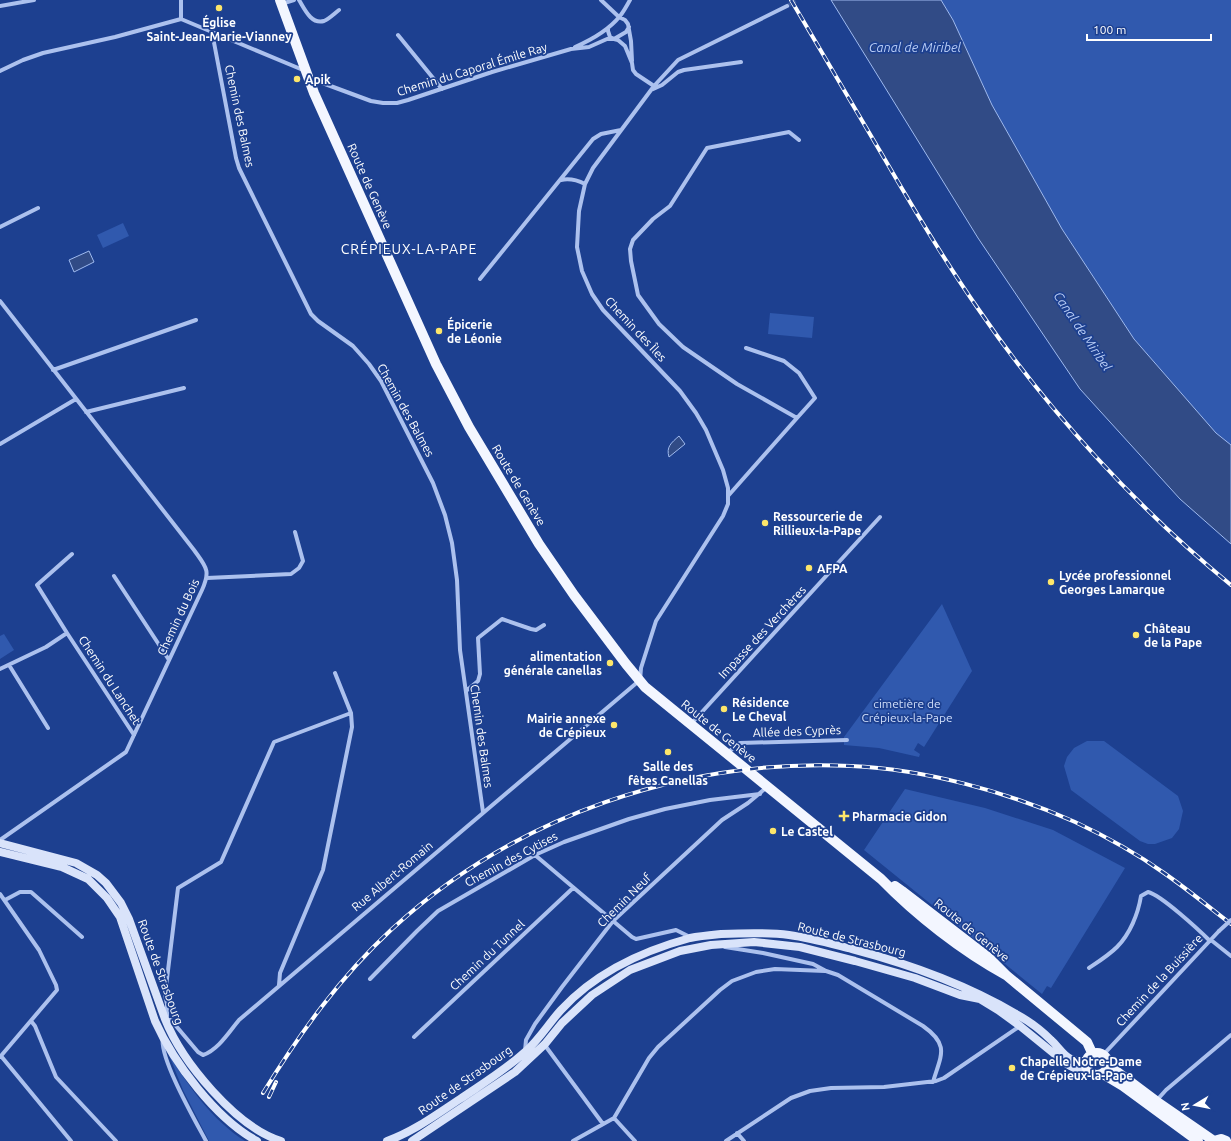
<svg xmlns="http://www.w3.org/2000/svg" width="1231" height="1141" font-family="Ubuntu,sans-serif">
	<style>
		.green { fill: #3059ae }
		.water { fill: #314b86; stroke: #9fbaef }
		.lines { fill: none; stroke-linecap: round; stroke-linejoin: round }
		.street-tunnel { stroke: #3f5da1; stroke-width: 4; stroke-dasharray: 4 2; stroke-linecap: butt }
		.street { stroke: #acc1ee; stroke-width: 4 }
		.secondary { stroke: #d9e3fa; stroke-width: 8 }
		.primary { stroke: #f3f6ff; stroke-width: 10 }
		.rail-casing { stroke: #fff; stroke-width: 4 }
		.rail { stroke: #1d4090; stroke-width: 2.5; stroke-dasharray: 8; stroke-linecap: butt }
		.street-bridge { stroke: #acc1ee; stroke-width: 4 }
		.poi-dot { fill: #fde66a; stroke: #1d4090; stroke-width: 1.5 }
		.labels { text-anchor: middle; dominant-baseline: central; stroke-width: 3.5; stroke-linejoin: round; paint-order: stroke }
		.poi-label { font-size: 12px; font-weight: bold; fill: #fff; stroke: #1d4090; text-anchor: start }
		.street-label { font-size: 12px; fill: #fff; stroke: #1d4090 }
		.park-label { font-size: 12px; fill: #d2dffa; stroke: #1d4090 }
		.water-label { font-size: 13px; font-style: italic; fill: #b8ccf5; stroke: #1d4090 }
		.quarter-label { font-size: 14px; letter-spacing: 1px; fill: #fff; stroke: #1d4090 }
	</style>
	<rect width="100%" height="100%" fill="#1d4090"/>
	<path class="green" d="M941 0H1231V445L1216 433 1134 339 1062 229 992 105 953 20Z
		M123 223 129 236 103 248 97 235Z
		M770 313 814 317 812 338 768 334Z
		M942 604 972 671 924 747 918 743 914 750 920 754 919 757 879 748 844 745V737Z
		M4 634 14 650 0 659V636Z
		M1087 741H1104L1178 796 1183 811 1179 829 1172 838 1155 844H1148L1140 841 1071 790 1064 766 1067 757 1074 748Z
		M905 789 985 808 1053 830 1125 868 1051 988 1047 986 1042 994 864 850Z
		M169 1055C190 1088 212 1120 245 1141H209L183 1090Z"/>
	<path class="water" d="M831 0H941L953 20 992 105 1062 229 1134 339 1216 433 1231 445V544L1180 499 1080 389 978 238Z
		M89 251 94 262 74 272 69 260Z
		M679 436 685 444 669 457C666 447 671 443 679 436Z"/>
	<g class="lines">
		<path class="street-tunnel" d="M787 6 797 0"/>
		<path class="street" d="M299 0C304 8 311 25 324 21 329 19 335 13 339 10
			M601 0 619 17 625 20 628 24 631 41 632 61
			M281 4 294 0
			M0 6 34 0
			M181 19V0
			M608 28V31L610 37 614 39 626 32 629 27
			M212 32 236 158 239 168 311 314 318 321 353 346 369 364 381 381 433 483 445 515 452 543 457 580 460 650 483 812
			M398 35 442 89
			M575 47C591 40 608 31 620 16 624 11 627 5 630 0
			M0 71 23 60 43 53 115 37 181 19 303 70
			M310 81H317L371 101 383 103H397L408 100 492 72 571 49 589 47 607 39H614L618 40 625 46 632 63 633 70 636 74 654 86
			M651 90 662 85 678 72 684 70 741 62
			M561 180C570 178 577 180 585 184
			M0 227 38 208
			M480 279 593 139 601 134 621 130
			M0 301 194 550C206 567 211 570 202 590L126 752 0 840
			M746 348 784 361 799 373 815 398 797 418
			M53 370 196 320
			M86 412 184 388
			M0 444 76 399
			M728 496 797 418 737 384 683 347 659 324 638 295 631 261 630 249 633 240 653 219 670 206 707 148 789 132 799 140
			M114 576 169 660
			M207 578 291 574 299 568 303 561 295 532
			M67 633 37 585 72 554
			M9 665 48 728
			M0 669 46 647 67 633 134 735
			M466 691 478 681 480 674 478 638 502 619 531 629 536 630 544 625
			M691 724 880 517
			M727 754 735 746 740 743 847 740
			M535 855 632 937 636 939 676 930 690 937
			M0 894 39 950 56 985 57 990 0 1057
			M5 900 20 892H31L82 937
			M1211 940 1231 956
			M725 947 763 953 813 964 826 971 838 975 923 1026C950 1045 941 1055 933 1082
			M1089 968C1098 962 1109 955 1117 947 1130 934 1138 914 1141 896L1148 892C1161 895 1199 930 1210 941
			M370 979 417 931 438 911 535 855 564 842 629 819 665 809 710 800 760 794
			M279 985 280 973 323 870 352 727 351 713
			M167 1016V1004L165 995 178 888 221 862 274 742 351 713 335 673
			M165 1019 171 1020 198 1052 203 1055C218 1050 229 1032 239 1020L640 680 641 668 656 621 723 516 728 504V488L723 470 706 430 696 413 680 391 603 310 592 294 582 271 577 247 579 211 585 184 593 168 654 86 678 60 787 6
			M31 1021 35 1026 56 1077 116 1141
			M163 1037C158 1056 196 1122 206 1141
			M414 1037 573 888
			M544 1044 603 1124
			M525 1051 526 1040 535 1024 562 987 613 921 722 820 748 803 767 787
			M1103 1055 1219 931
			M1 1056 71 1141
			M1157 1100 1166 1090 1231 1035
			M614 1118 649 1058 658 1047 720 990 732 981 756 972 775 969 825 971
			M737 1133 744 1141
			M573 1141 614 1118 635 1141
			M726 1141 791 1098 810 1091 831 1088 884 1087 936 1081 944 1078 1020 1026"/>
		<path class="secondary" d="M0 843 76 863 97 875 106 883 121 903 129 919 165 1019C182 1062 236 1127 281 1141
			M0 852 62 867 88 879 107 898 120 917 155 1021C174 1063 216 1119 257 1141
			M387 1141C413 1132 437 1114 460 1099 482 1084 505 1070 525 1052 539 1040 549 1023 561 1010 595 973 642 951 690 938 700 936 711 935 721 934 744 933 767 932 789 935 811 938 832 944 852 949 909 964 965 984 1016 1014 1029 1021 1041 1030 1051 1040 1058 1046 1063 1056 1071 1059 1076 1062 1082 1061 1087 1061
			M412 1141 515 1072 545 1044 562 1023 592 995 630 970 680 951 711 945 754 942 800 947 855 961 915 978 960 995 980 999 998 1010 1020 1026 1068 1065 1074 1068 1088 1071"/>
		<path class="primary" d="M280 0 314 93 436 364 469 427 539 544 574 595 626 664 645 687 881 879C916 915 962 951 1006 975
			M895 886 902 891 989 958 1006 975 1087 1042 1093 1055
			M1086 1064a11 11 0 1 1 22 0a11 11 0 1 1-22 0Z
			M1108 1065 1156 1101 1214 1141
			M1103 1074 1123 1086 1198 1141
			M1214 1141 1221 1139 1226 1141"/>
		<defs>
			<path id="rail" d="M791 0C823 54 855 109 887 163 916 213 946 263 979 310 1048 411 1137 508 1231 585
				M263 1093C300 1033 340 977 392 929 515 816 685 758 851 766 924 769 1008 792 1075 822 1105 836 1136 853 1164 873 1187 889 1209 907 1231 924
				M269 1097 276 1082"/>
		</defs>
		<use href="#rail" class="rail-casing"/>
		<use href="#rail" class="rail"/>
		<path class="street-bridge" d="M1219 931 1231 920"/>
	</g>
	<g class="poi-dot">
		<circle cx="219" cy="8" r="4"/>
		<circle cx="297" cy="79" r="4"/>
		<circle cx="439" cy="331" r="4"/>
		<circle cx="765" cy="523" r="4"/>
		<circle cx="809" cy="568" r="4"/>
		<circle cx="1051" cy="582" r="4"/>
		<circle cx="1136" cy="635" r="4"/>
		<circle cx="610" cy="663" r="4"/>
		<circle cx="724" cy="709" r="4"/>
		<circle cx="614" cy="725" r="4"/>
		<circle cx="668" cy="752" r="4"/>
		<path d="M842 810h4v4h4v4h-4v4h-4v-4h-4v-4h4z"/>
		<circle cx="773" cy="831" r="4"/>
		<circle cx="1012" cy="1068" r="4"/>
	</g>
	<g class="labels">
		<g class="poi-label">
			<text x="219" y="22" text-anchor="middle">Église<tspan x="219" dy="14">Saint-Jean-Marie-Vianney</tspan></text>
			<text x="305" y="79">Apik</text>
			<text x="447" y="324">Épicerie<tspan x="447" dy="14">de Léonie</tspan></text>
			<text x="773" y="516">Ressourcerie de<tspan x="773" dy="14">Rillieux-la-Pape</tspan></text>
			<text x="817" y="568">AFPA</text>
			<text x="1059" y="575">Lycée professionnel<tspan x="1059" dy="14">Georges Lamarque</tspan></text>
			<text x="1144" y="628">Château<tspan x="1144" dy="14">de la Pape</tspan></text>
			<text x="602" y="656" text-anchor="end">alimentation<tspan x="602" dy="14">générale canellas</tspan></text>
			<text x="732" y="702">Résidence<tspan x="732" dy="14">Le Cheval</tspan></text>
			<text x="606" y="718" text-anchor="end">Mairie annexe<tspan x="606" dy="14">de Crépieux</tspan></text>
			<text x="668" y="766" text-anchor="middle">Salle des<tspan x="668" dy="14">fêtes Canellas</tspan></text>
			<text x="852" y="816">Pharmacie Gidon</text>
			<text x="781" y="831">Le Castel</text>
			<text x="1020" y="1061">Chapelle Notre-Dame<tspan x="1020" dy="14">de Crépieux-la-Pape</tspan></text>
		</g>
		<g class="street-label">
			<text transform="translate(472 69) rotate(-17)">Chemin du Caporal Émile Ray</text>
			<text transform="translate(240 116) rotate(78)">Chemin des Balmes</text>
			<text transform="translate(370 186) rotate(66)">Route de Genève</text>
			<text transform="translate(636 329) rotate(47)">Chemin des Îles</text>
			<text transform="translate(406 410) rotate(61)">Chemin des Balmes</text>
			<text transform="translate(519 485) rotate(59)">Route de Genève</text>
			<text transform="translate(178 617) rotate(-65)">Chemin du Bois</text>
			<text transform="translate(762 632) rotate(-47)">Impasse des Verchères</text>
			<text transform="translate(110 680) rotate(57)">Chemin du Lanchet</text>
			<text transform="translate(719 731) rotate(39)">Route de Genève</text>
			<text transform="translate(797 731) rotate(-2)">Allée des Cyprès</text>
			<text transform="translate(482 736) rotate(82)">Chemin des Balmes</text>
			<text transform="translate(511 859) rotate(-28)">Chemin des Cytises</text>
			<text transform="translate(392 876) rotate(-40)">Rue Albert-Romain</text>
			<text transform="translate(624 900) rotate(-45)">Chemin Neuf</text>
			<text transform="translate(972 930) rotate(39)">Route de Genève</text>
			<text transform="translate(852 939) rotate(14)">Route de Strasbourg</text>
			<text transform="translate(487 955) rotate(-43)">Chemin du Tunnel</text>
			<text transform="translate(161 972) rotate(70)">Route de Strasbourg</text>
			<text transform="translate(1159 980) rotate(-47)">Chemin de la Buissière</text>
			<text transform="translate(465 1080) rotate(-35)">Route de Strasbourg</text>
		</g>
		<g class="park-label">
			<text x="907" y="703">cimetière de<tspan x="907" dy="14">Crépieux-la-Pape</tspan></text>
		</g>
		<g class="water-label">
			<text x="915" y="47">Canal de Miribel</text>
			<text transform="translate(1083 331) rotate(56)">Canal de Miribel</text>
		</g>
		<g class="quarter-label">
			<text x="409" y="249">CRÉPIEUX-LA-PAPE</text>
		</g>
	</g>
	<g transform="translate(1195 1105) rotate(260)" stroke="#1d4090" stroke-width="3" paint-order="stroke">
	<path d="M0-3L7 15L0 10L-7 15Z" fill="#ffffff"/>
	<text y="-6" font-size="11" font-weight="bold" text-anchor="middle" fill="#ffffff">N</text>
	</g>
	<path d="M1087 34v6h124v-6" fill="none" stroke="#ffffff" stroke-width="2"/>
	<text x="1093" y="34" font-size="12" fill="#ffffff" stroke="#1d4090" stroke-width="3" paint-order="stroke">100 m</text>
</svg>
